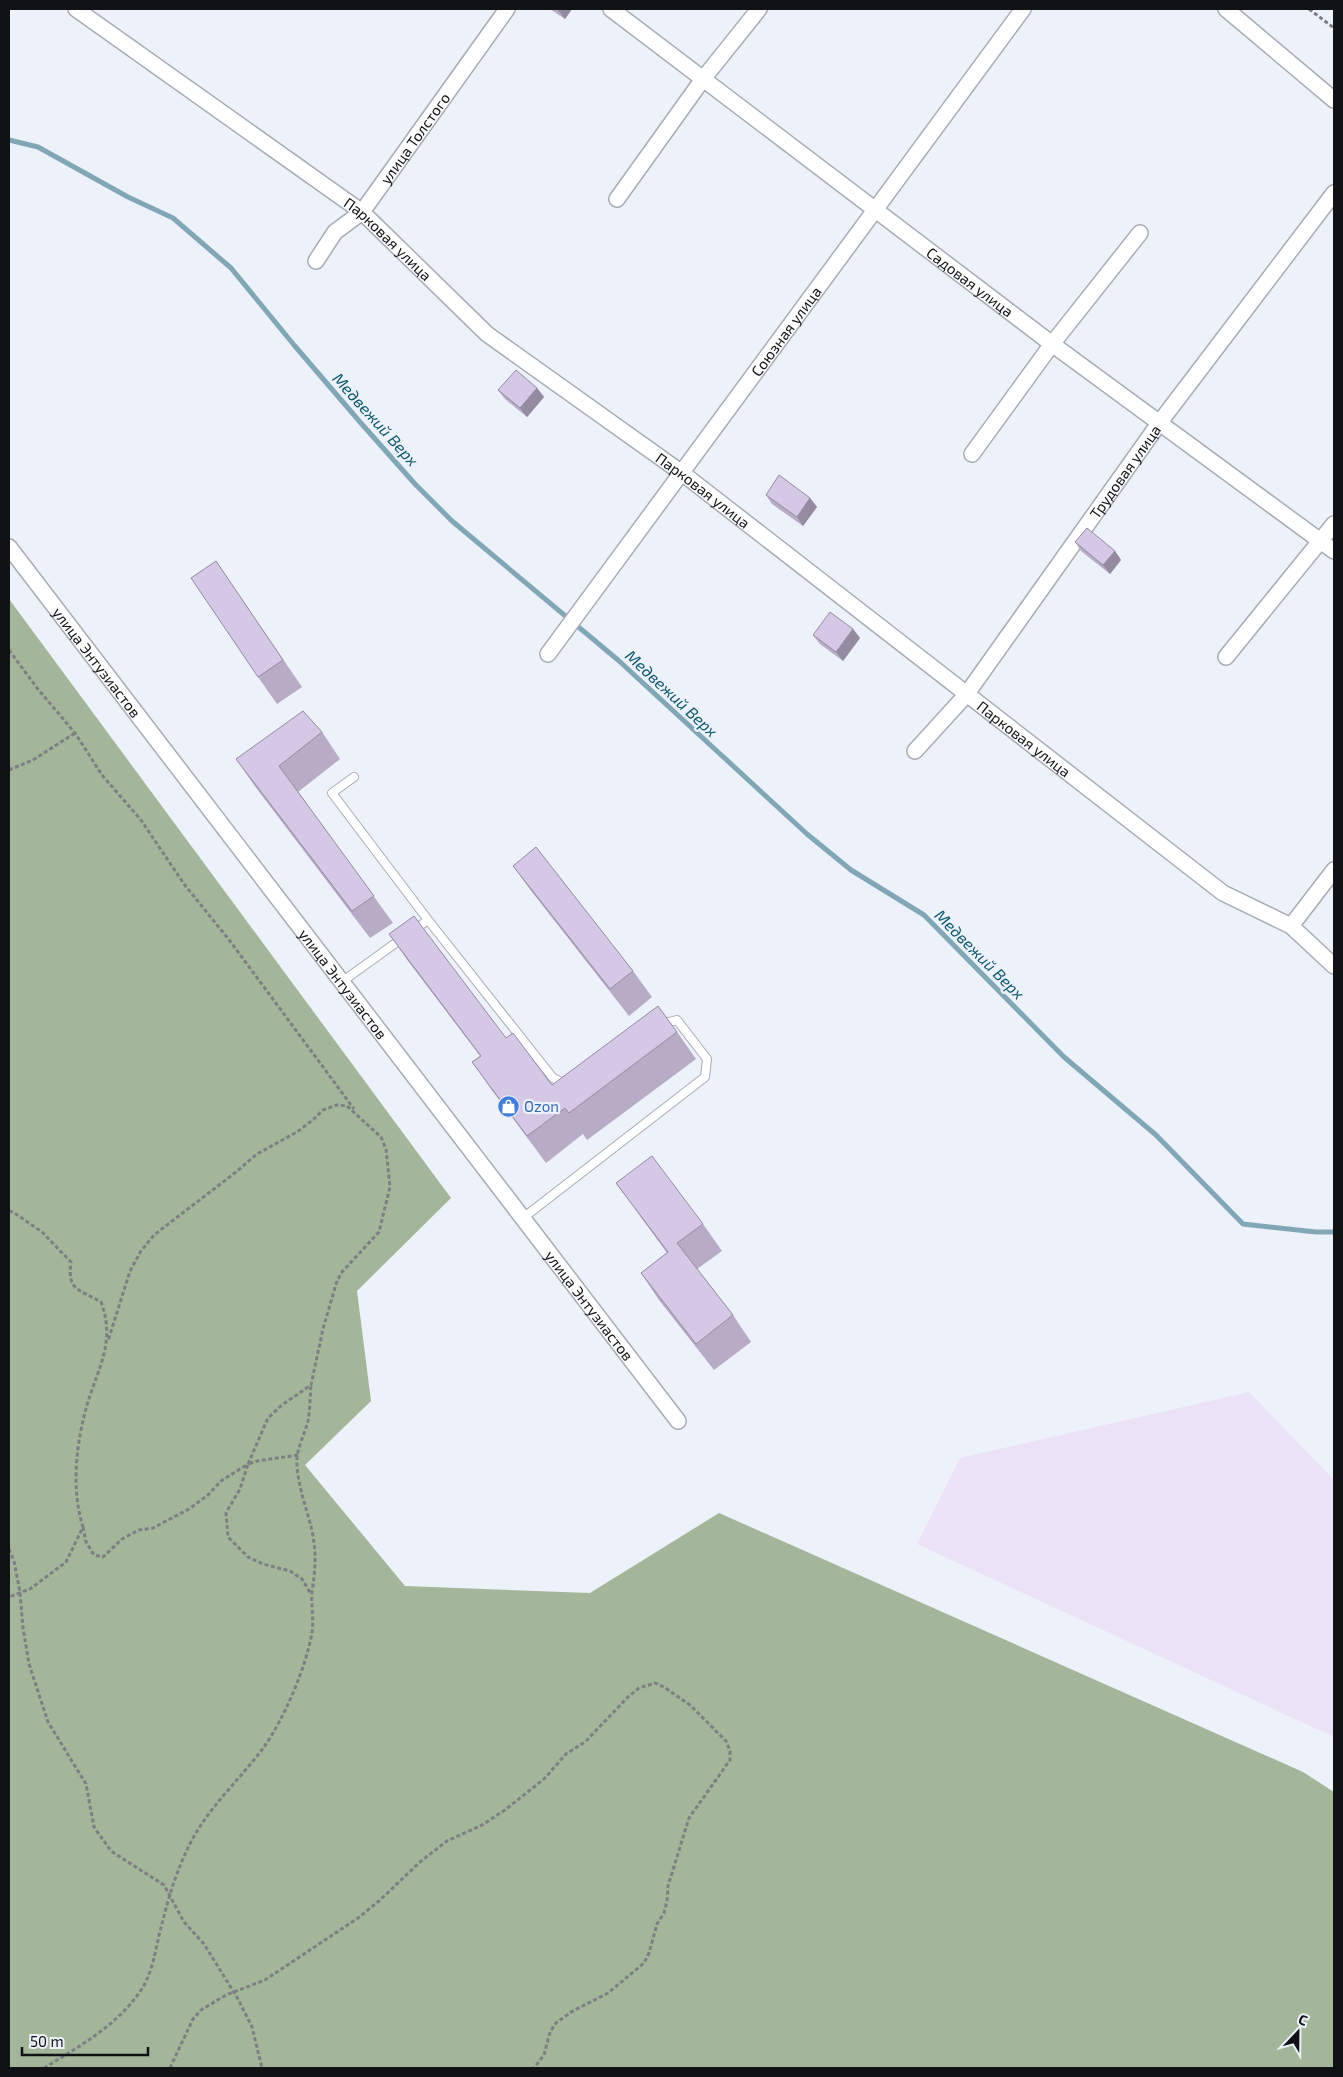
<svg xmlns="http://www.w3.org/2000/svg" width="1343" height="2077" font-family="'Exo 2',sans-serif">
	<style>
		.education { fill: #ebe2f8 }
		.forest { fill: #a3b699 }
		.lines { fill: none; stroke-linecap: round; stroke-linejoin: round }
		.stream { stroke: #81a7b6; stroke-width: 5 }
		.lane-casing { stroke: #a9acb4; stroke-width: 10 }
		.street-casing { stroke: #a9acb4; stroke-width: 18 }
		.path { stroke: #7d7f85; stroke-width: 3; stroke-dasharray: 4 2.5; stroke-linecap: butt }
		.lane { stroke: #fff; stroke-width: 8 }
		.street { stroke: #fff; stroke-width: 15 }
		.wall { fill: #b7abc6 }
		.shaded-wall { fill: #958ba1 }
		.building { fill: #d5c7e6; stroke: #958ba1 }
		.labels { text-anchor: middle; dominant-baseline: central; stroke-width: 4.5; stroke-linejoin: round; paint-order: stroke }
		.street-label { font-size: 15px; fill: #111215; stroke: #edf1f9 }
		.shop-label { font-size: 15px; fill: #366cbe; stroke: #edf1f9; text-anchor: start }
		.water-label { font-size: 16px; font-style: italic; fill: #0b576e; stroke: #edf1f9 }
	</style>
	<rect width="100%" height="100%" fill="#edf1f9"/>
	<path class="education" d="M1249 1392 1334 1480V1737L917 1544 960 1458Z"/>
	<path class="forest" d="M9 599 451 1198 357 1291 371 1401 305 1465 405 1586 590 1593 719 1513 1303 1772 1334 1792V2068H9Z"/>
	<g class="lines">
		<path class="stream" d="M9 140 38 147 128 197 173 218 231 268 294 345 360 422 415 484 452 521 618 660 807 834 851 870 924 915 1064 1057 1156 1135 1243 1224 1316 1232H1334"/>
		<defs>
			<path id="lane" d="M354 777 332 793 428 920
				M414 930 428 920 553 1078 566 1084
				M343 981 404 937
				M523 1218 705 1077 707 1059 677 1020 661 1024"/>
			<g id="street">
				<path id="s1" d="M76 9 362 212 487 334 682 473 1223 893 1291 926 1334 966"/>
				<path id="s2" d="M611 9 1052 344 1334 551"/>
				<path d="M1226 9 1334 100"/>
				<path d="M617 199 703 79 759 9"/>
				<path id="s3" d="M316 261 335 232 362 212 507 9"/>
				<path d="M972 454 1052 344 1140 233"/>
				<path id="s4" d="M9 547 678 1421"/>
				<path id="s5" d="M548 654 1023 9"/>
				<path d="M1226 657 1334 524"/>
				<path id="s6" d="M915 751 966 695 1160 422 1334 193"/>
				<path d="M1291 926 1334 870"/>
			</g>
		</defs>
		<use href="#lane" class="lane-casing"/>
		<use href="#street" class="street-casing"/>
		<path class="path" d="M1309 9 1334 28
			M9 650 37 688 75 733 102 775 141 820 184 884 230 941 354 1109
			M9 770 33 760 75 733
			M9 1211 13 1212 42 1232 71 1262C67 1291 79 1289 101 1302 116 1342 98 1368 87 1405 76 1443 71 1490 83 1527L66 1562 30 1589 9 1597
			M298 1455 257 1461 248 1464 240 1489 226 1513 228 1537 248 1557 263 1564 290 1571 302 1579 311 1594
			M83 1527 86 1542 94 1555 103 1557 122 1539 139 1530 153 1528 189 1509 208 1495 221 1481 248 1464 268 1418 282 1405 311 1385 323 1329 336 1284 341 1273 379 1232 390 1187 386 1149 381 1137 347 1106 337 1105 323 1110 314 1119 297 1132 257 1154 236 1172 154 1235 141 1251 130 1271 108 1341
			M9 1549 14 1561 20 1592 23 1628 29 1664 48 1722 86 1784 94 1827 111 1851 164 1885 184 1922 204 1944 238 1999 252 2027 262 2068
			M44 2068C80 2046 120 2024 143 1987 154 1968 156 1945 162 1924 168 1899 176 1873 187 1850 205 1810 239 1781 264 1747 284 1719 307 1665 312 1632 314 1619 311 1606 312 1593 315 1570 317 1554 312 1531 307 1508 296 1483 297 1458 298 1446 305 1433 308 1421 310 1410 310 1397 311 1386
			M170 2068 193 2019 201 2010 226 1995 265 1980 358 1918 379 1901 420 1862 447 1841 482 1825 505 1810 544 1779 566 1754 585 1742 628 1697 639 1688 655 1683 664 1687 690 1705 726 1741 730 1751V1760L689 1818 668 1886 667 1901 664 1913 657 1924 649 1953 644 1963 608 1993 571 2012 556 2023 550 2032 544 2055 534 2068"/>
		<use href="#lane" class="lane"/>
		<use href="#street" class="street"/>
	</g>
	<path class="wall" d="M550 9H572L565 19Z
		M537 388 544 397 527 417 505 399 498 390Z
		M766 495 810 498 817 507 803 526 772 504Z
		M1075 542 1115 551 1121 560 1110 574 1081 551Z
		M216 561 302 687 277 704 258 677Z
		M853 629 860 638 843 661 820 644 813 635Z
		M322 732 340 759 298 792 393 923 370 938 254 785 236 759Z
		M513 866 633 971 652 997 629 1016 532 892Z
		M389 934 506 1038 552 1085 677 1032 696 1059 587 1140 583 1134 546 1163 491 1089 472 1062 480 1056 408 961Z
		M616 1183 703 1224 722 1251 697 1269 733 1315 751 1342 714 1370 659 1300 641 1273 667 1253Z"/>
	<path class="shaded-wall" d="M559 9H572L565 19 558 10Z
		M537 388 544 397 527 417 520 408Z
		M810 498 817 507 803 526 797 517Z
		M1115 551 1121 560 1110 574 1103 565Z
		M853 629 860 638 843 661 836 652Z"/>
	<path class="building" d="M516 370 537 388 520 408 498 390Z
		M779 475 810 498 797 517 766 495Z
		M1087 528 1115 551 1103 565 1075 542Z
		M216 561 283 660 258 677 191 578Z
		M830 612 853 629 836 652 813 635Z
		M303 711 322 732 279 766 374 896 352 911 236 759Z
		M536 847 633 971 610 989 513 866Z
		M414 916 506 1038 513 1033 552 1085 658 1006 677 1032 569 1113 565 1108 527 1136 472 1062 481 1056 389 934Z
		M652 1156 703 1224 677 1243 733 1315 696 1344 641 1273 668 1252 616 1183Z"/>
	<defs>
		<symbol id="shop-disc" viewBox="-11 -11 22 22"><circle r="9.5" fill="#3f7fe0" stroke="#edf1f9"/><path d="M-5-2.5h2.3a2.7 3.5 0 0 1 5.4 0H5L5.5 6h-11ZM-1.5-2.5h3a1.5 2.3 0 0 0-3 0Z" fill="#fff"/></symbol>
	</defs>
	<g fill-rule="evenodd">
		<use href="#shop-disc" x="496" y="1094" width="25" height="25"/>
	</g>
	<g class="labels">
		<g class="street-label">
			<text stroke="none"><textPath href="#s3" startOffset="159">улица Толстого</textPath></text>
			<text stroke="none"><textPath href="#s1" startOffset="388">Парковая улица</textPath></text>
			<text stroke="none"><textPath href="#s2" startOffset="451">Садовая улица</textPath></text>
			<text stroke="none"><textPath href="#s5" startOffset="401">Союзная улица</textPath></text>
			<text stroke="none"><textPath href="#s6" startOffset="350">Трудовая улица</textPath></text>
			<text stroke="none"><textPath href="#s1" startOffset="792">Парковая улица</textPath></text>
			<text stroke="none"><textPath href="#s4" startOffset="145">улица Энтузиастов</textPath></text>
			<text stroke="none"><textPath href="#s1" startOffset="1198">Парковая улица</textPath></text>
			<text stroke="none"><textPath href="#s4" startOffset="550">улица Энтузиастов</textPath></text>
			<text stroke="none"><textPath href="#s4" startOffset="955">улица Энтузиастов</textPath></text>
		</g>
		<g class="shop-label">
			<text x="524" y="1106">Ozon</text>
		</g>
		<g class="water-label">
			<text transform="translate(376 419) rotate(48)">Медвежий Верх</text>
			<text transform="translate(672 693) rotate(43)">Медвежий Верх</text>
			<text transform="translate(980 954) rotate(45)">Медвежий Верх</text>
		</g>
	</g>
	<rect width="1343" height="2077" fill="none" stroke="#111215" stroke-width="20"/>
	<g transform="translate(1298 2032) rotate(22)" stroke="#edf1f9" stroke-width="4" paint-order="stroke">
	<path d="M0-4L9 19L0 12L-9 19Z" fill="#111215"/>
	<text y="-8" font-size="14" font-weight="bold" text-anchor="middle" fill="#111215">С</text>
	</g>
	<path d="M22 2047v8h126v-8" fill="none" stroke="#111215" stroke-width="2.5"/>
	<text x="30" y="2047" font-size="15" fill="#111215" stroke="#edf1f9" stroke-width="4" paint-order="stroke">50 m</text>
</svg>
